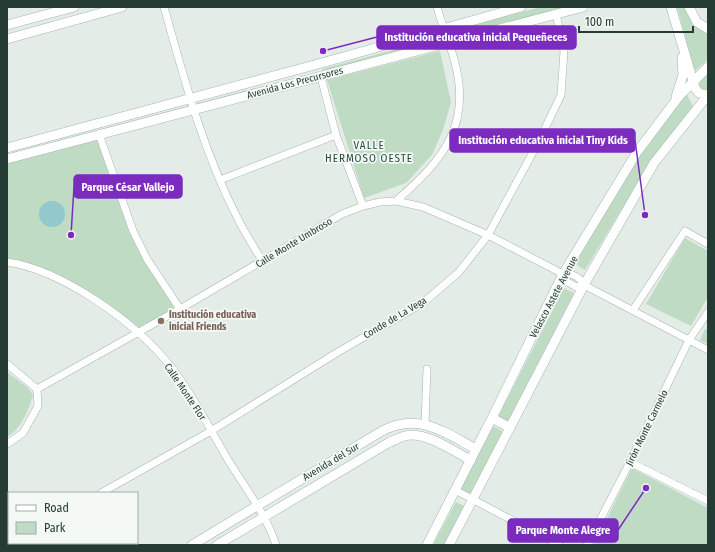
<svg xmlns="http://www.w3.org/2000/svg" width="715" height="552" font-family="'Fira Sans Condensed',sans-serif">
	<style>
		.green { fill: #bfdbc4 }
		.water { fill: #92c9cc }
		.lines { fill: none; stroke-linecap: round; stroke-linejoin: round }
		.street-casing { stroke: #a7b4ae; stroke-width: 8 }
		.secondary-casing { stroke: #a3b7ae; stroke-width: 10 }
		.street { stroke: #fff; stroke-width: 7 }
		.secondary { stroke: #fff; stroke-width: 9 }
		.education-dot { fill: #8d6e63; stroke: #f4f9f6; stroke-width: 1.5 }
		.labels { text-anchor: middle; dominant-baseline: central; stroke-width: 3.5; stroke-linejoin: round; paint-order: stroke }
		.street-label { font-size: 10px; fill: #253c34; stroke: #f4f9f6 }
		.education-label { font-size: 10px; font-weight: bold; fill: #785e54; stroke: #f4f9f6; text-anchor: start }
		.neighbourhood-label { font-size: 11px; letter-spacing: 1px; fill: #234c3e; stroke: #f4f9f6 }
		.leader { fill: none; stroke: #7b2cbf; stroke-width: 1.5 }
		.callout-dot { fill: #7b2cbf; stroke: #f4f9f6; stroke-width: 1.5 }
		.callout { fill: #7b2cbf; stroke: #7b2cbf; stroke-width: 1.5 }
		.callout-label { font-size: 11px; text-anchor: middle; font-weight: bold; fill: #fff }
	</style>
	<rect width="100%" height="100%" fill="#e4ece8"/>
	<path class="green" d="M541 7H567L461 34 459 28Z
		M677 7H686L708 32V59L695 71Z
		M434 39V43L322 72V69Z
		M440 51 451 102 443 130 432 155 406 183 364 198 327 80Z
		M708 73V89L703 91 699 85 700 81Z
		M686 93 693 106 648 165 585 270 575 264 639 156Z
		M97 138 122 211 174 308 138 329C98 297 58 269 7 259V162Z
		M685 238 708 251V297L691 326 646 304Z
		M564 288 574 293 508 422 498 417Z
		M705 329 708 330V344L700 340Z
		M7 372 27 387 33 395C29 410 21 429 7 437Z
		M493 426 504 432 469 496 459 490Z
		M632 468 708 508V545H594Z
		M456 502 466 507 446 545H433Z"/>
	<path class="water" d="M39 214a13 13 0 1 1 26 0a13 13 0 1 1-26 0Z"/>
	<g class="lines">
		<defs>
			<path id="street" d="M164 7C184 78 203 151 237 217 244 232 254 247 263 262
				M321 77 336 135 363 206
				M99 134 133 231 147 259 180 309
				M220 180 336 135
				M396 201C443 160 473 125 454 59 449 42 442 25 437 7
				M7 262C62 270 133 321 168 363 193 394 210 430 230 463 246 489 267 516 276 545
				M563 274 566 281 576 287 584 285
				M633 310 685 231 708 244
				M7 364 37 389 38 406 23 433 7 444
				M37 389 180 309 342 214 363 206 380 202 396 201 423 207 488 235 563 274C572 273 580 277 584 285L708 350
				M425 424 427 369
				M630 462 708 501
				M455 490 559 545
				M101 493 211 431 338 352 423 303 459 272 488 235 538 143 561 95 564 51 556 14
				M11 545 14 543
				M587 545 630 462 689 340 708 312"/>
			<path id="secondary" d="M671 7 695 88 699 93 707 95
				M689 7 697 22 708 29
				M7 25 74 7
				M7 39 122 7
				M676 97 683 75 682 57
				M7 148 318 64 521 7
				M7 159 583 7
				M492 418 509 427
				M192 545 382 431C419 412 444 432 476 449
				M217 545 388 443C395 440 403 435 411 435 431 435 453 451 471 460
				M427 545 492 418 563 274 637 152 680 95 708 67
				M449 545 584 285 654 163 708 95"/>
		</defs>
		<use href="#street" class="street-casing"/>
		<use href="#secondary" class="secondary-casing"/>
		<use href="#street" class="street"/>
		<use href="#secondary" class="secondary"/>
	</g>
	<circle class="education-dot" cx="161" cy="321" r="4"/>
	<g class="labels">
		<g class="street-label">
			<text transform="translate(295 83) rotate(-15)">Avenida Los Precursores</text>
			<text transform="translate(294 243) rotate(-31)">Calle Monte Umbroso</text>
			<text transform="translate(554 297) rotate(-62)">Velasco Astete Avenue</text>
			<text transform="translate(395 318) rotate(-31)">Conde de La Vega</text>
			<text transform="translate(185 392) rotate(56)">Calle Monte Flor</text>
			<text transform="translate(647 428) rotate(-64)">Jirón Monte Carmelo</text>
			<text transform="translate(331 462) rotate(-31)">Avenida del Sur</text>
		</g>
		<g class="education-label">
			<text x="169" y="315">Institución educativa<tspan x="169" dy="12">inicial Friends</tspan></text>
		</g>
		<g class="neighbourhood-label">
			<text x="369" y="145">VALLE<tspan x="369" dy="13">HERMOSO OESTE</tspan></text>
		</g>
	</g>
	<path class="leader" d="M323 51L377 37M645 215L635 140M71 235L74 187M646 488L618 530"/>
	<g class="callout-dot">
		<circle cx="323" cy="51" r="4"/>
		<circle cx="645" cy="215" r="4"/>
		<circle cx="71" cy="235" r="4"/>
		<circle cx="646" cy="488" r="4"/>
	</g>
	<g class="callout">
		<rect x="377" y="26" width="199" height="23" rx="4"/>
		<rect x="450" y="129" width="185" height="23" rx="4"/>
		<rect x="74" y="175" width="108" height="23" rx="4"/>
		<rect x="508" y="519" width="110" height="23" rx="4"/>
	</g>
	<g class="callout-label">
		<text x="476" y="41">Institución educativa inicial Pequeñeces</text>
		<text x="543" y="144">Institución educativa inicial Tiny Kids</text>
		<text x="128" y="191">Parque César Vallejo</text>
		<text x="563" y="534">Parque Monte Alegre</text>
	</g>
	<rect width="715" height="552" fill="none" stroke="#253c34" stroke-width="16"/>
	<rect x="8" y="492" width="130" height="52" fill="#f4f9f6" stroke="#a1ada8"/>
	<rect x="16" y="505" width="20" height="6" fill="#ffffff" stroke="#a1ada8"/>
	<text x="44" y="512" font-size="12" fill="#253c34">Road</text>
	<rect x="16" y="522" width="20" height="12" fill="#bfdbc4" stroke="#a1ada8"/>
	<text x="44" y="532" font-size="12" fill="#253c34">Park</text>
	<path d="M579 26v6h114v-6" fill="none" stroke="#253c34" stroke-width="2"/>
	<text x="585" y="26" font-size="12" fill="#253c34" stroke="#f4f9f6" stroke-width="3" paint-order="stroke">100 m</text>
</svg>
